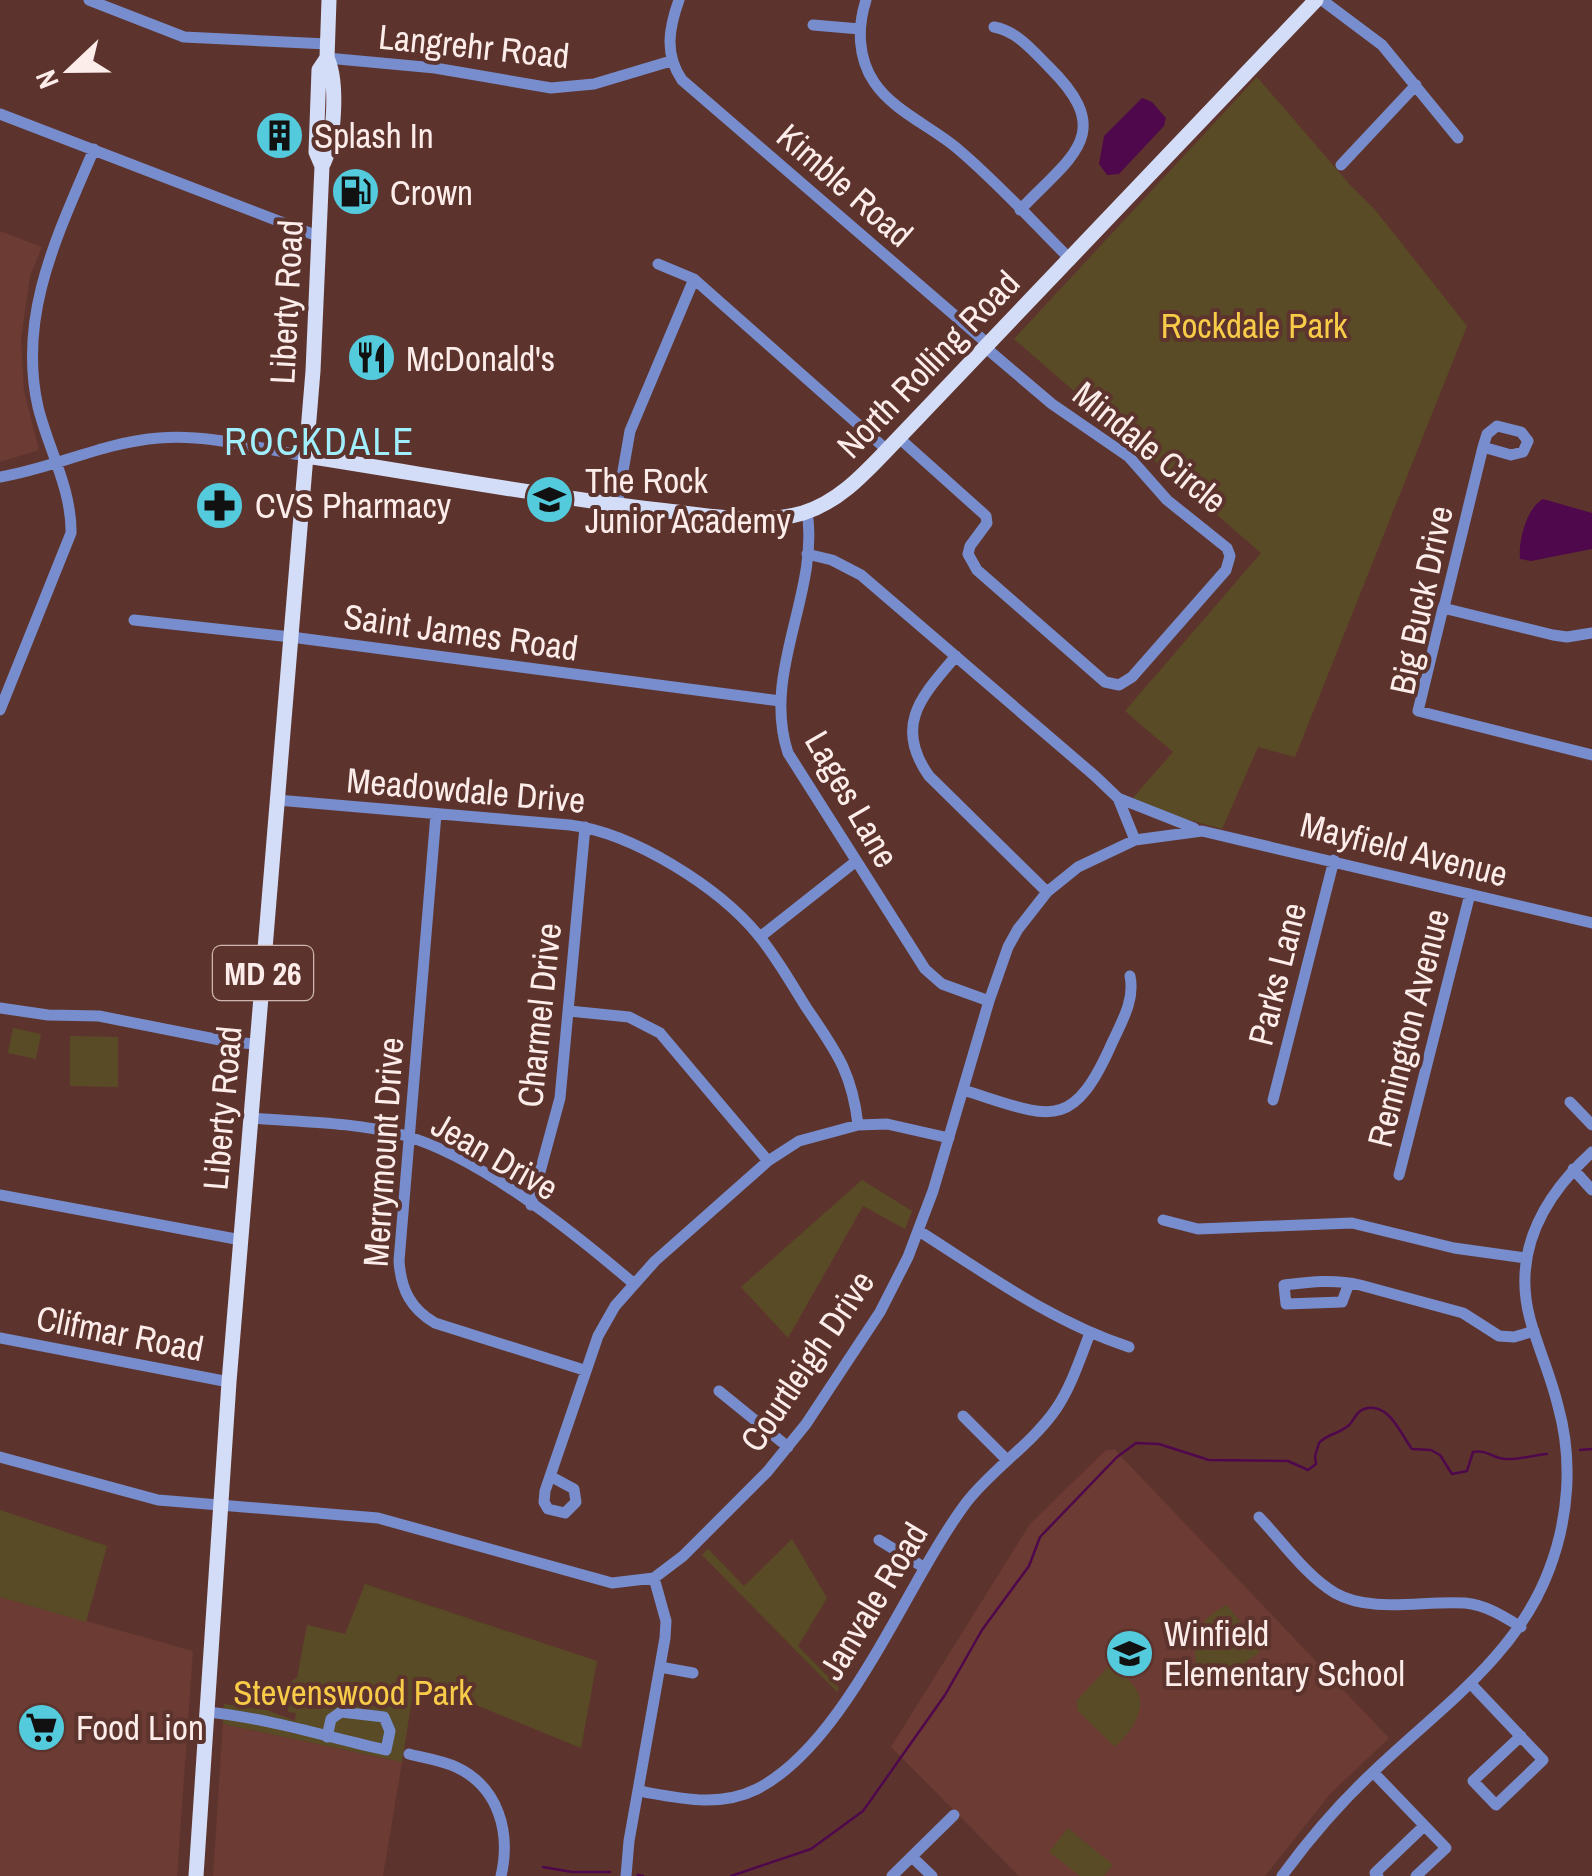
<svg xmlns="http://www.w3.org/2000/svg" width="1592" height="1876" font-family="'Archivo Narrow',sans-serif">
	<style>
		.built { fill: #6c3b33 }
		.green { fill: #594b25 }
		.water { fill: #4f084c }
		.lines { fill: none; stroke-linecap: round; stroke-linejoin: round }
		.stream { stroke: #4f084c; stroke-width: 2.5 }
		.minor { stroke: #788dcd; stroke-width: 11 }
		.major { stroke: #d4ddf7; stroke-width: 15 }
		.labels { text-anchor: middle; dominant-baseline: central; stroke-width: 8; stroke-linejoin: round; paint-order: stroke }
		.shield { fill: #5d342d; stroke: #cdb6b1; stroke-width: 2.5 }
		.shield-label { font-size: 32px; font-weight: bold; fill: #fdedea }
		.street-label { font-size: 35px; fill: #fdedea; stroke: #5d342d }
		.poi-label { font-size: 35px; fill: #fdedea; stroke: #5d342d; text-anchor: start }
		.park-label { font-size: 35px; fill: #f8cc48; stroke: #5d342d }
		.neighbourhood-label { font-size: 38px; letter-spacing: 2.5px; fill: #a0effe; stroke: #5d342d }
	</style>
	<rect width="100%" height="100%" fill="#5d342d"/>
	<path class="built" d="M0 231 42 247 30 276 21 338 24 391 39 450 0 462Z
		M1106 1450H1115L1389 1738 1330 1794 1265 1876H1019L891 1747 1030 1524Z
		M0 1597 193 1651 177 1876H0Z
		M223 1724 402 1762 383 1876H213Z"/>
	<path class="green" d="M1257 77 1351 186 1376 211 1467 326 1295 757 1258 747 1222 829 1175 816 1132 799 1173 752 1125 711 1261 553 1014 339Z
		M13 1028 41 1034 36 1059 8 1053Z
		M70 1036 118 1037V1087L70 1086Z
		M862 1180 912 1211 905 1229 863 1206 788 1338 741 1287Z
		M0 1510 107 1546 86 1622 0 1597Z
		M792 1539 827 1598 798 1646 839 1688 837 1692 702 1555 708 1549 744 1586Z
		M365 1584 597 1661 581 1748 415 1680 402 1762 223 1724 224 1704 267 1710 295 1721 296 1713 288 1712 291 1681 297 1678 307 1625 345 1634Z
		M1227 1605 1260 1647 1258 1654 1207 1688C1187 1657 1190 1622 1227 1605Z
		M1109 1666C1153 1689 1146 1717 1115 1747L1077 1710V1700Z
		M1068 1828 1113 1865 1104 1876H1080L1049 1852Z"/>
	<path class="water" d="M1142 98 1152 102 1166 118 1164 126 1119 174 1107 175 1099 164 1104 136Z
		M1543 499 1592 513V549L1531 561 1520 559C1518 541 1527 507 1543 499Z"/>
	<g class="lines">
		<path class="stream" d="M1580 1450 1592 1449
			M543 1867 572 1872H610
			M638 1875 643 1876
			M731 1876 811 1849 863 1811 945 1695 982 1630 1029 1566 1040 1537 1117 1457 1136 1443 1159 1444 1209 1460 1288 1461 1308 1470 1316 1464 1315 1456 1319 1443C1327 1434 1338 1434 1348 1426 1354 1421 1356 1411 1364 1409 1389 1401 1401 1435 1412 1449L1431 1450 1440 1455 1452 1474 1467 1471 1473 1452C1487 1449 1492 1458 1505 1459 1518 1460 1534 1455 1547 1454"/>
		<path class="minor" d="M89 0 184 37 327 44
			M679 0C669 28 664 54 682 80L989 345
			M866 0C857 28 858 58 874 82 894 112 933 127 959 150 999 184 1034 223 1071 260
			M1322 0 1382 45 1458 138
			M813 25 860 29
			M994 27C1017 31 1033 51 1049 67 1117 134 1071 156 1020 210
			M327 58 435 68 551 88 594 84 671 61
			M0 114 320 237
			M1341 165 1416 85
			M658 264 694 279 887 450
			M899 438 986 516 987 523 970 546 968 554 977 570 1105 682 1119 685 1132 677 1226 570 1230 556 1227 548 1167 500 1129 457 1052 404 986 348
			M1483 447 1511 455 1523 452 1528 441 1521 432 1497 426 1487 434 1483 447 1445 603 1443 608 1418 711 1592 755
			M0 477C54 468 104 442 159 438 208 434 258 448 306 456
			M617 505 630 431 694 279
			M807 511C820 593 761 672 788 753L925 969 942 984 989 1001
			M807 554 832 560 861 575 1095 776 1118 798 1135 840
			M1443 608 1553 635 1567 637 1592 633
			M134 620 291 637 780 701
			M956 656C922 696 893 725 929 776L1047 892
			M0 710 71 533C72 490 48 448 38 407 17 314 59 232 94 149
			M1118 798 1194 828
			M277 800 570 825C633 833 719 887 759 936 777 958 791 983 806 1007 835 1050 852 1071 858 1125
			M436 814 399 1261C401 1290 411 1309 435 1323L584 1370
			M760 937 855 862
			M0 1008 48 1015 99 1016 230 1042 257 1044
			M569 1011 629 1017 660 1033 768 1161
			M963 1090C1048 1116 1071 1136 1112 1043 1122 1021 1135 1000 1130 976
			M1273 1100 1334 860
			M1570 1102 1592 1125
			M251 1118C301 1122 354 1122 403 1135 480 1157 572 1231 633 1283
			M1573 1169 1592 1190
			M1399 1175 1470 894
			M0 1195 241 1240
			M531 1205 560 1098 585 827
			M1163 1220 1198 1229 1352 1223 1454 1248 1526 1258
			M919 1231C987 1274 1052 1322 1129 1347
			M1349 1283 1342 1302 1286 1304 1284 1285C1310 1282 1334 1279 1360 1285L1463 1313 1499 1336 1514 1337 1534 1331
			M0 1338 229 1382
			M719 1391 788 1447
			M963 1416 1007 1460
			M0 1457 158 1500 378 1518 612 1583 654 1578 683 1556 767 1472 806 1424 880 1312 908 1257 933 1191 989 1001 1008 947 1018 929 1047 892 1078 867 1135 840 1202 831 1592 923
			M550 1476 574 1489 576 1502 565 1513 548 1509 544 1502 545 1491 598 1336 615 1306 655 1261 768 1161 799 1141 858 1125 887 1124 949 1138
			M1259 1517C1282 1541 1306 1576 1335 1593 1372 1614 1424 1600 1465 1603 1486 1605 1503 1616 1521 1627
			M879 1540 925 1568
			M660 1667 693 1673
			M1471 1684 1543 1760 1496 1805 1473 1781 1521 1736
			M207 1712C268 1718 327 1737 386 1750L390 1731 384 1717 341 1712 331 1719 327 1737
			M409 1754C424 1758 441 1760 456 1767 499 1787 511 1833 501 1876
			M1373 1772 1446 1848 1416 1876
			M639 1791C679 1798 719 1808 757 1789 847 1743 906 1583 966 1503 992 1469 1031 1445 1056 1409 1071 1387 1080 1359 1090 1333
			M912 1857 932 1876
			M626 1876 629 1841 665 1638 666 1621 654 1578
			M892 1876 954 1815
			M1282 1876C1309 1839 1338 1805 1372 1773 1437 1710 1516 1658 1549 1570 1569 1518 1573 1459 1558 1406 1551 1376 1538 1348 1530 1319 1512 1252 1544 1196 1592 1152
			M1378 1876 1375 1873 1424 1826"/>
		<path class="major" d="M322 166 316 152 319 70 327 58 329 0
			M306 456C423 474 541 496 659 510 705 515 758 526 803 513 838 502 862 476 887 450L1316 0
			M196 1876 229 1382 313 371 322 166C335 143 338 81 327 58"/>
	</g>
	<defs>
		<symbol id="building-disc" viewBox="-11 -11 22 22"><circle r="9.5" fill="#54cadd" stroke="#5d342d"/><path d="M-4-6H4V6H1V3H-1V6H-4ZM-2.5-4.3h1.7v1.8h-1.7ZM.8-4.3h1.7v1.8H.8ZM-2.5-1h1.7V.8h-1.7ZM.8-1h1.7V.8H.8Z" fill="#111"/></symbol>
		<symbol id="fuel-disc" viewBox="-11 -11 22 22"><circle r="9.5" fill="#54cadd" stroke="#5d342d"/><path d="M-5.5-6h7V0h2V4h1.3V-2.5L3-4.5l.8-.8L6-3V5H2.5V1h-1V6h-7ZM-4.2-4.7v3.2H.2V-4.7Z" fill="#111"/></symbol>
		<symbol id="restaurant-disc" viewBox="-11 -11 22 22"><circle r="9.5" fill="#54cadd" stroke="#5d342d"/><path d="M-5-6h1v4h1v-4h1v4h1v-4h1v5L-1.5 .5V6h-2V.5L-5-1ZM5-6V6H3V1.5H1.5Q1.5-4 5-6Z" fill="#111"/></symbol>
		<symbol id="school-disc" viewBox="-11 -11 22 22"><circle r="9.5" fill="#54cadd" stroke="#5d342d"/><path d="M0-5L7-2L0 1L-7-2ZM-4 1L0 2.5L4 1V4Q0 6-4 4Z" fill="#111"/></symbol>
		<symbol id="pharmacy-disc" viewBox="-11 -11 22 22"><circle r="9.5" fill="#54cadd" stroke="#5d342d"/><path d="M-2-6h4v4h4v4h-4v4h-4v-4h-4v-4h4Z" fill="#111"/></symbol>
		<symbol id="supermarket-disc" viewBox="-11 -11 22 22"><circle r="9.5" fill="#54cadd" stroke="#5d342d"/><path d="M-6-5.5h2.5l.6 2H6L4.5 2H-2.5L-4.4-4H-6ZM-1.5 3.2a1.3 1.3 0 1 0 .1 0ZM3 3.2a1.3 1.3 0 1 0 .1 0Z" fill="#111"/></symbol>
	</defs>
	<g fill-rule="evenodd">
		<use href="#building-disc" x="252" y="108" width="55" height="55"/>
		<use href="#fuel-disc" x="328" y="164" width="55" height="55"/>
		<use href="#restaurant-disc" x="344" y="330" width="55" height="55"/>
		<use href="#school-disc" x="522" y="472" width="55" height="55"/>
		<use href="#pharmacy-disc" x="192" y="478" width="55" height="55"/>
		<use href="#school-disc" x="1102" y="1626" width="55" height="55"/>
		<use href="#supermarket-disc" x="14" y="1700" width="55" height="55"/>
	</g>
	<g class="labels">
		<rect class="shield" x="213" y="946" width="100" height="54" rx="8"/>
		<g class="shield-label">
			<text x="263" y="973">MD 26</text>
		</g>
		<g class="street-label">
			<text transform="translate(474 46) rotate(6)">Langrehr Road</text>
			<text transform="translate(845 185) rotate(41)">Kimble Road</text>
			<text transform="translate(286 302) rotate(-87)">Liberty Road</text>
			<text transform="translate(928 364) rotate(-46)">North Rolling Road</text>
			<text transform="translate(1150 447) rotate(39)">Mindale Circle</text>
			<text transform="translate(1421 600) rotate(-78)">Big Buck Drive</text>
			<text transform="translate(461 632) rotate(8)">Saint James Road</text>
			<text transform="translate(466 790) rotate(5)">Meadowdale Drive</text>
			<text transform="translate(852 799) rotate(60)">Lages Lane</text>
			<text transform="translate(1404 849) rotate(14)">Mayfield Avenue</text>
			<text transform="translate(1277 974) rotate(-76)">Parks Lane</text>
			<text transform="translate(539 1015) rotate(-84)">Charmel Drive</text>
			<text transform="translate(1408 1028) rotate(-76)">Remington Avenue</text>
			<text transform="translate(222 1108) rotate(-85)">Liberty Road</text>
			<text transform="translate(383 1152) rotate(-86)">Merrymount Drive</text>
			<text transform="translate(495 1156) rotate(30)">Jean Drive</text>
			<text transform="translate(120 1333) rotate(11)">Clifmar Road</text>
			<text transform="translate(807 1361) rotate(-56)">Courtleigh Drive</text>
			<text transform="translate(873 1601) rotate(-59)">Janvale Road</text>
		</g>
		<g class="poi-label">
			<text x="314" y="135">Splash In</text>
			<text x="390" y="192">Crown</text>
			<text x="406" y="358">McDonald's</text>
			<text x="585" y="480">The Rock<tspan x="585" dy="40">Junior Academy</tspan></text>
			<text x="255" y="505">CVS Pharmacy</text>
			<text x="1164" y="1633">Winfield<tspan x="1164" dy="40">Elementary School</tspan></text>
			<text x="76" y="1727">Food Lion</text>
		</g>
		<g class="park-label">
			<text x="1254" y="325">Rockdale Park</text>
			<text x="353" y="1692">Stevenswood Park</text>
		</g>
		<g class="neighbourhood-label">
			<text x="320" y="441">ROCKDALE</text>
		</g>
	</g>
	<g transform="translate(70 70) rotate(248)" stroke="#5d342d" stroke-width="8" paint-order="stroke">
	<path d="M0-8L18 38L0 25L-18 38Z" fill="#fdedea"/>
	<text y="-15" font-size="28" font-weight="bold" text-anchor="middle" fill="#fdedea">N</text>
	</g>
</svg>
